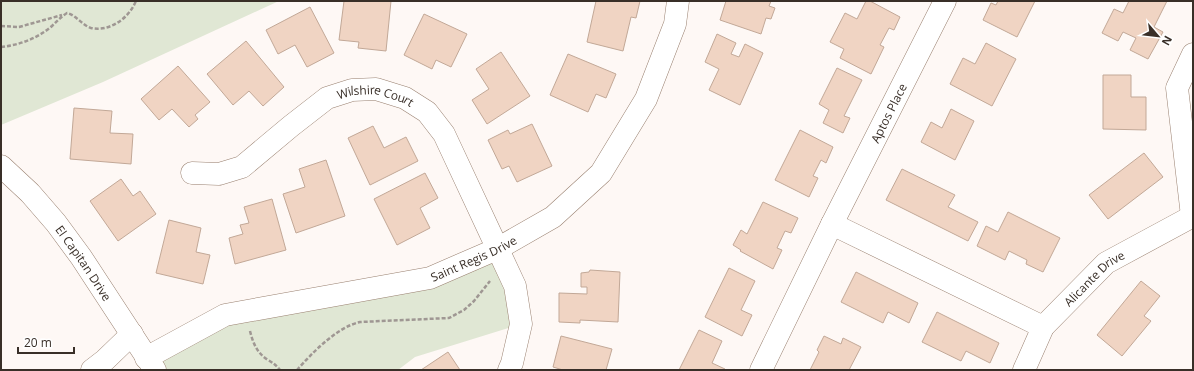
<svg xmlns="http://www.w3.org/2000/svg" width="1194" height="371" font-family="'Open Sans',sans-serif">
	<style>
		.green { fill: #e0e7d4 }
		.building { fill: #f0d4c3; stroke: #c2a897 }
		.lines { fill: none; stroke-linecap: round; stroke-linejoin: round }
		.minor-casing { stroke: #998070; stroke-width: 23 }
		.path { stroke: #9f9793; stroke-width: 2.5; stroke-dasharray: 4 2; stroke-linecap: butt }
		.minor { stroke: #fff; stroke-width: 22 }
		.labels { text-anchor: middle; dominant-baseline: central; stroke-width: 3.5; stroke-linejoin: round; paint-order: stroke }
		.street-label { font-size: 12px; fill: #392f28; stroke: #fff }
	</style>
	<rect width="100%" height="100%" fill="#fef8f5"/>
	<path class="green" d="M1 1H279L103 82 1 125Z
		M497 249 521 324 415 357 398 370H155L146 358 225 315 430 278Z"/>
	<path class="building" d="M344 1H391L386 51 358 48 359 42 339 40Z
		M596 1H640L636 18 631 17 623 51 587 42Z
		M726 1H771L769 6 775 8 771 19 766 18 761 34 720 20Z
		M866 1H870L900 17 894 30 889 28 880 45 884 47 871 74 840 58 844 49 830 42 845 13 857 19Z
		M998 1H1035L1017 37 983 20 991 3 996 5Z
		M1129 1H1167L1154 27 1163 32 1148 59 1130 50 1136 38 1123 32 1118 41 1102 33 1114 9 1123 13Z
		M310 7 334 53 307 67 295 45 278 54 266 30Z
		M424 14 467 34 451 67 436 60 432 69 404 55Z
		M717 34 736 43 731 54 739 57 745 44 763 53 740 105 709 90 719 69 705 62Z
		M246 41 284 87 263 106 249 91 233 105 207 74Z
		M986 43 1016 59 992 106 950 84 963 58 975 64Z
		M501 52 530 96 487 124 472 100 489 89 476 69Z
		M568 54 616 74 606 98 596 94 588 112 550 95Z
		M178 66 210 102 195 115 198 119 189 127 172 109 159 120 141 99Z
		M837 68 862 80 844 116 850 118 843 133 823 123 829 110 819 104Z
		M1103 75H1131V97H1146V130L1103 129Z
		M74 108 112 111 110 133 133 134 131 164 70 159Z
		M951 109 974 121 955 160 921 142 931 122 942 128Z
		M532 124 552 166 517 182 509 166 502 169 488 140 508 130 510 134Z
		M373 126 384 148 406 137 418 161 370 185 348 138Z
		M800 130 833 147 826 163 821 160 813 176 818 178 809 197 775 180Z
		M1144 153 1163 177 1108 219 1089 195Z
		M326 160 345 216 296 233 283 194 305 187 299 169Z
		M902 169 955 195 948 207 978 222 968 241 886 200Z
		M425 173 438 198 420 208 430 228 397 245 374 199Z
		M121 179 133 196 140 191 156 214 118 241 90 201Z
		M272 199 286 250 235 264 229 238 243 234 240 225 249 223 244 207Z
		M763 202 798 218 791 233 785 231 777 248 782 250 773 269 740 251 741 250 733 245 741 230 747 234Z
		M1008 212 1060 238 1043 272 1026 264 1027 260 1009 251 1005 260 977 246 986 226 998 232Z
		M169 220 201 228 196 252 210 255 203 284 156 273Z
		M729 268 755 281 741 310 752 315 742 336 705 317Z
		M590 270 620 272 618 322 580 320V323L559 322V293L587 294V287H581V273L589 272Z
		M856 272 918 303 909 323 888 312 883 323 841 302Z
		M1141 281 1160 296 1144 316 1151 321 1122 356 1097 335Z
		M937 312 999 343 990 363 966 351 961 361 922 342Z
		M699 330 722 341 712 363 725 369V370H679Z
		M561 336 612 349 606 370H563L553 367Z
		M824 336 841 344 843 338 861 347 849 370H810L819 352 817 350Z
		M448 352 460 370H421Z"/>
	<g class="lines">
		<defs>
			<g id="minor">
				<path id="s1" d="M1 166 30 193 56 223 81 257 155 370"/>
				<path id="s2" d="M192 173 219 174 242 167 291 126 327 98 352 90 376 89 405 98 427 112 444 134 515 286 521 324 512 363 509 370"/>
				<path d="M1192 216 1177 88 1193 54"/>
				<path d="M832 224 1043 327"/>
				<path id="s3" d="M146 358 225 315 430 278 497 249 553 217 601 173 646 99 675 24 678 1"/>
				<path d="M92 370 105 360 132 334"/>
				<path id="s4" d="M761 370 832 224 945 1"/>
				<path id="s5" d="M1024 370 1043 327 1106 263 1193 216"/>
			</g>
		</defs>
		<use href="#minor" class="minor-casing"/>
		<path class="path" d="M1 26 19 27 62 15
			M1 47C20 45 38 38 52 26 57 21 61 17 67 13 76 15 82 25 91 28 110 32 129 18 136 1
			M250 331C253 343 257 353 268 360 273 363 276 365 280 370
			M297 370C312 353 337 327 360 322L449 318 464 310 474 301 490 281"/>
		<use href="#minor" class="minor"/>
	</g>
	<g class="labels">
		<g class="street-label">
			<text stroke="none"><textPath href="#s2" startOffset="211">Wilshire Court</textPath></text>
			<text stroke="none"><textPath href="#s4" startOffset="287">Aptos Place</textPath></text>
			<text stroke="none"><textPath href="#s3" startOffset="346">Saint Regis Drive</textPath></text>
			<text stroke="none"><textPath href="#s1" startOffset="128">El Capitan Drive</textPath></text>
			<text stroke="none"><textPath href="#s5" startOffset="118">Alicante Drive</textPath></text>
		</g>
	</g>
	<rect width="1194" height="371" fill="none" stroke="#392f28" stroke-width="4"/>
	<g transform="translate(1158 36) rotate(118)" stroke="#ffffff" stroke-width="3" paint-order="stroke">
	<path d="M0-3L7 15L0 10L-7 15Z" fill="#392f28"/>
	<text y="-6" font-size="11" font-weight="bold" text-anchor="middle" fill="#392f28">N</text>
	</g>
	<path d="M18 347v6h56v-6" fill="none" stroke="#392f28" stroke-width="2"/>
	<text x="24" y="347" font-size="12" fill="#392f28" stroke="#ffffff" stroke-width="3" paint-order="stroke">20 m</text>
</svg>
